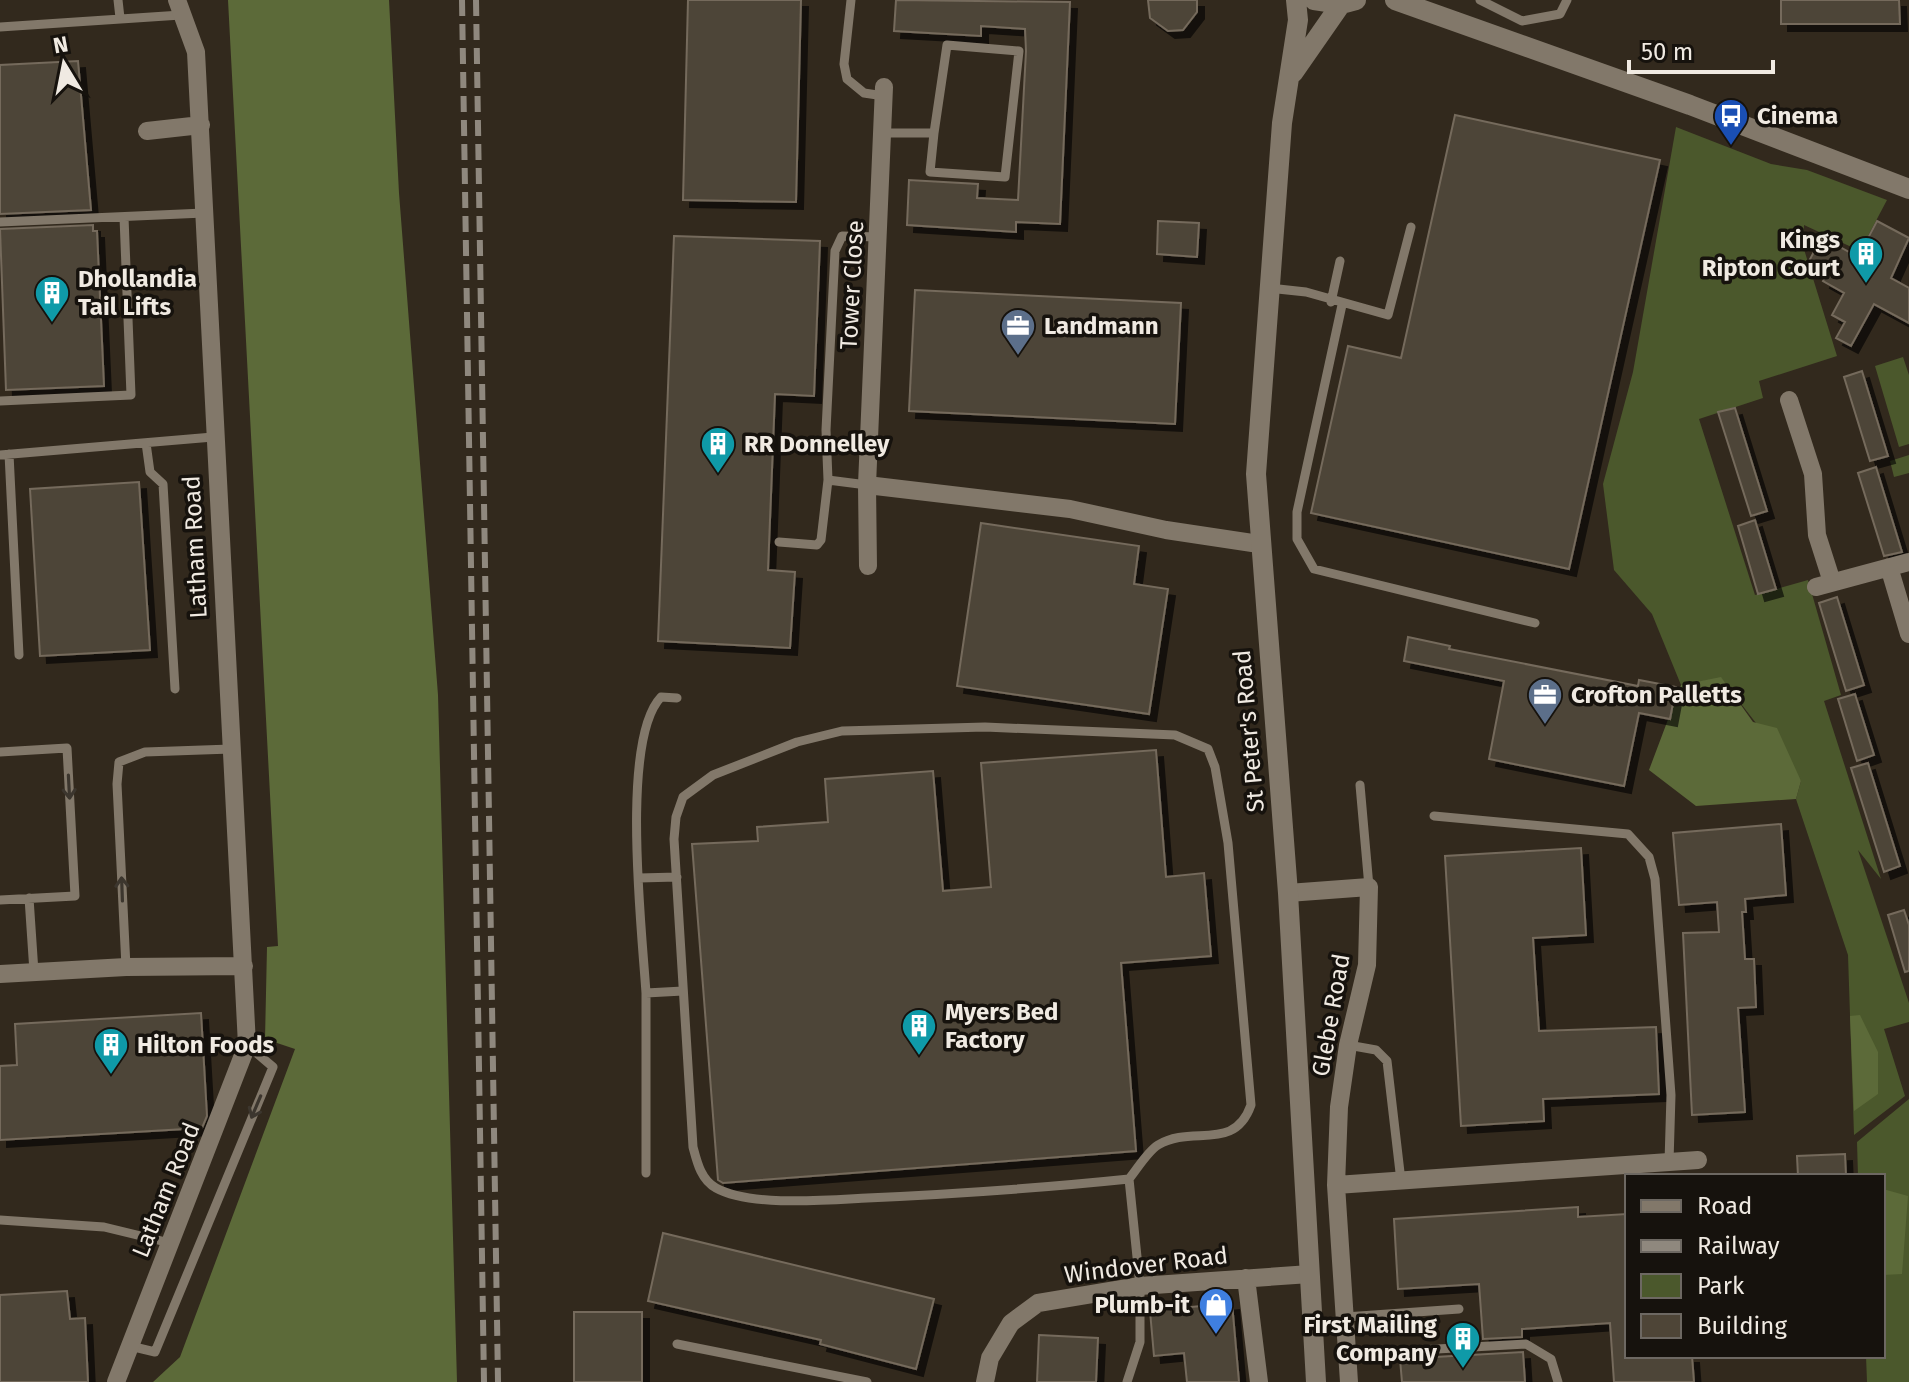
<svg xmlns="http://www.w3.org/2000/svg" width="1909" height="1382" font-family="'Fira Sans',sans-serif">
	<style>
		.green { fill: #4b582c }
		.forest { fill: #5c6a39 }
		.building { fill: #4e4537; stroke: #746a5c; stroke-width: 2; filter: url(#shadow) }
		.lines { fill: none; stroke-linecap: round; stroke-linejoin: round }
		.lane { stroke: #82786a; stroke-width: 9 }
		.street { stroke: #82786a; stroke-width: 18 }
		.secondary { stroke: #82786a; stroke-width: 20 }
		.rail { stroke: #8f887e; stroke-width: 6; stroke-dasharray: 16 8; stroke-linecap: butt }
		.oneway { stroke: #3c362e }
		.labels { text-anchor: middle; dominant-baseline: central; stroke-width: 7; stroke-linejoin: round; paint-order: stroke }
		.poi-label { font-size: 24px; font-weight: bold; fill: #f0eae2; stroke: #16120d; text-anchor: start }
		.street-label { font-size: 24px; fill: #f0eae2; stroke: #16120d }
	</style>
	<defs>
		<filter id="shadow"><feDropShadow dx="7" dy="7" stdDeviation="0" flood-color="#0009"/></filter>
	</defs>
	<rect width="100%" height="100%" fill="#32291d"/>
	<path class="green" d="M1676 127 1771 164 1807 170 1887 200 1860 251 1804 225 1803 246 1837 356 1759 381 1763 398 1699 419 1755 595 1808 580 1841 695 1824 701 1881 879 1858 850 1909 1003V1022L1884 1029 1905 1096 1854 1135 1848 955 1796 799 1801 781 1721 678 1681 685 1652 614 1614 570 1603 484 1633 372Z
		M1903 357 1909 375V444L1899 447 1875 366Z
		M1909 455V473L1894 477 1890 461Z
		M1909 1099V1382H1867L1866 1356H1883V1176H1858L1857 1142Z"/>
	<path class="forest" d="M228 0H389L399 193 438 695 457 1382H153L180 1357 295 1049 265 1039 267 947 278 946Z
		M1721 677 1753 722 1777 728 1801 781 1796 799 1696 806 1649 770 1681 685Z
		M1860 1015 1878 1052V1094L1854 1111 1850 1016Z
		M1883 1189 1908 1196 1902 1274 1883 1275Z"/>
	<path class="building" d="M688 0H801L796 202 683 200Z
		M896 0 1070 2 1060 224 1016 222V232L907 225 909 180 978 184 977 198 1018 200 1026 51 1025 29 981 26V36L894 31Z
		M1148 0H1197V12L1183 30 1168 31 1150 18Z
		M1781 0H1899L1900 24H1781Z
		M78 61 91 210 0 214V65Z
		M1455 115 1660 160 1569 569 1311 513 1348 346 1401 358Z
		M1158 221 1199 223 1197 257 1157 254Z
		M1877 221 1909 238 1891 278 1909 288V323L1874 304 1851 346 1836 338 1845 322 1832 315 1844 293 1823 281 1828 272 1809 261 1822 237 1858 257Z
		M93 225V231H97L104 386 6 390 0 229Z
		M674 236 820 241 814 396 775 394 768 570 795 572 790 648 658 641Z
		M915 290 1181 303 1175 424 909 411Z
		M1862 371 1888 456 1870 461 1844 377Z
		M1735 408 1767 511 1751 516 1718 412Z
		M1876 467 1902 552 1884 556 1858 473Z
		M139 482 150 650 40 656 30 489Z
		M1755 520 1776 589 1758 594 1738 526Z
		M981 523 1139 546 1134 584 1168 589 1149 714 957 686Z
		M1837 597 1864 685 1846 691 1819 603Z
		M1408 637 1450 646 1449 649 1638 686 1639 680 1676 687 1670 719 1639 713 1624 786 1489 759 1504 681 1404 661Z
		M1855 694 1874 755 1857 761 1838 699Z
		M1156 750 1166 877 1204 873 1211 956 1121 963 1136 1151 723 1183 718 1180 692 844 758 841 757 827 828 822 825 779 933 771 943 891 991 887 981 763Z
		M1868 763 1900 866 1884 872 1851 768Z
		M1781 824 1786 895 1745 899 1746 912H1742L1745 959H1754L1756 1007 1738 1008 1745 1112 1692 1115 1683 933 1719 932 1717 902 1679 905 1673 833Z
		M1581 848 1586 935 1533 938 1539 1031 1656 1027 1659 1094 1543 1099 1544 1121 1461 1126 1445 856Z
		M1904 910 1909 925V971L1905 972 1888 915Z
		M201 1013 207 1116 202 1128 0 1140V1066L17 1065 15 1024Z
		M1845 1154 1846 1176H1798L1797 1156Z
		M1578 1207V1217L1627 1214V1356H1692L1694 1382H1614L1610 1323 1522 1329V1337L1483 1339 1479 1284 1398 1289 1394 1219Z
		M663 1233 934 1299 916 1369 820 1344 821 1340 648 1301Z
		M67 1291 70 1319 85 1318 88 1382H0V1295Z
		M1232 1303 1239 1382H1187L1184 1353 1154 1356 1150 1311Z
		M574 1312H642V1382H574Z
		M1039 1335 1098 1338 1096 1382H1037Z
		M1523 1352 1525 1382H1402L1400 1359Z"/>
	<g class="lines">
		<path class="lane" d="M118 0 120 18
			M851 0 844 64 847 79 864 93 884 96
			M1480 0 1522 21 1560 14 1567 0
			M0 27 181 15
			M882 133H934L947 45 1019 51 1005 177 930 172 934 133
			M0 222 204 213
			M1269 288 1306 292 1388 315 1411 227
			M1331 302 1340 261
			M1342 305 1297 512V539L1314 569 1535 623
			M0 401 131 395 124 217
			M146 443 150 472 163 484 175 689
			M9 454 19 655
			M0 455 213 437
			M828 480 826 430 835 251 842 236 878 237
			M779 542 817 545 821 540 828 480 867 485
			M677 698 661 697C620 740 642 930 646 993L683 991
			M0 752 67 748 75 896 0 900
			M1360 785 1369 887
			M1434 816 1628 834 1649 857 1655 879 1671 1095 1669 1162
			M639 878 677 877
			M29 898 34 972
			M126 967 117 784 119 762 145 752 231 749
			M646 993V1173
			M1348 1045 1376 1050 1387 1061 1401 1181
			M0 1220 104 1227 170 1243
			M1345 1317 1459 1309
			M677 1344 867 1382
			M130 1346 155 1352 273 1067 247 1045
			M1348 1354 1526 1344 1551 1359 1558 1382
			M1127 1382 1140 1342V1286L1129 1179C1138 1168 1147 1152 1158 1145 1192 1124 1234 1153 1251 1105L1228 843 1215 767 1208 749 1175 735 985 727 842 731 797 742 713 775 683 797 676 817 674 839 693 1147C697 1162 701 1180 716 1188 750 1207 828 1200 867 1198 955 1194 1042 1188 1129 1179"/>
		<path class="street" d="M147 131 201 125
			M1789 400 1813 474 1817 535 1832 582
			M867 485 1070 509 1166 530 1259 544
			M868 566 867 485 884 87
			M1889 567 1909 634
			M1816 587 1909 562
			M1288 893 1369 887 1367 965 1348 1045 1339 1107 1336 1185 1349 1382
			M0 974 126 967 244 966
			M1336 1185 1698 1160
			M1246 1278 1259 1382
			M116 1382 247 1045 196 52 177 0
			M985 1382 990 1358 1011 1323 1038 1303 1140 1286 1310 1274"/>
		<path class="secondary" d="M1296 0 1298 20 1282 123 1256 474 1288 893 1316 1382
			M1314 0 1341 4 1356 0
			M1395 0 1690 105 1909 189
			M1293 73 1341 4"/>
		<path class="rail" d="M462 0 484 1382
			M476 0 498 1382"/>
	</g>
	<defs><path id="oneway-shaft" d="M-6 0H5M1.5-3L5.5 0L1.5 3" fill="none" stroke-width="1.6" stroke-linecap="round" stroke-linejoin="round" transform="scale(2)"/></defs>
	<g class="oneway">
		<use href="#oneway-shaft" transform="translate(69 787) rotate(87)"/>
		<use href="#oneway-shaft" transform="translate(122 889) rotate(-92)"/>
		<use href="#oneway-shaft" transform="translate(256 1107) rotate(113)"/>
	</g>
	<defs>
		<symbol id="bus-pin" viewBox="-11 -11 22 30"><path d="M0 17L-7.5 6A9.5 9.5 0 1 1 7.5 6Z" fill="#1a4fb4" stroke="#16120d"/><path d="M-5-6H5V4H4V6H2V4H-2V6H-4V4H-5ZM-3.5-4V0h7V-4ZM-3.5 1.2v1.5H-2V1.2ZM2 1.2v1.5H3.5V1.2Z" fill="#fff"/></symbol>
		<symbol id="building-pin" viewBox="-11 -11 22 30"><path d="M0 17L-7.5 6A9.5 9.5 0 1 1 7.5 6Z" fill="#0f9aa8" stroke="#16120d"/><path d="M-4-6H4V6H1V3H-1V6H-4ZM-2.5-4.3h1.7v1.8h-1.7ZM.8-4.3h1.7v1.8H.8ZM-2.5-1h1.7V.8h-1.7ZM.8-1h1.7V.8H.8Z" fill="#fff"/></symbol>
		<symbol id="office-pin" viewBox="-11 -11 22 30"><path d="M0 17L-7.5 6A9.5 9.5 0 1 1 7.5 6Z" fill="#5c6f8a" stroke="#16120d"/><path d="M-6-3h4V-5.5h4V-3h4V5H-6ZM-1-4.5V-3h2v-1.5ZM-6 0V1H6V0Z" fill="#fff"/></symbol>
		<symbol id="shop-pin" viewBox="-11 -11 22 30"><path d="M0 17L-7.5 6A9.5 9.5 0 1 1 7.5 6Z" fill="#3f7fe0" stroke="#16120d"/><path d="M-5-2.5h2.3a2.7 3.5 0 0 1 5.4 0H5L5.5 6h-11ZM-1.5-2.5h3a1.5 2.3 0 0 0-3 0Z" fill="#fff"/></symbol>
	</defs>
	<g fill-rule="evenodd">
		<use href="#bus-pin" x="1711" y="96" width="40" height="54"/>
		<use href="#building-pin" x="1846" y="234" width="40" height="54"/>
		<use href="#building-pin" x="32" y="273" width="40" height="54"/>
		<use href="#office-pin" x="998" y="306" width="40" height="54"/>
		<use href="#building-pin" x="698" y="424" width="40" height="54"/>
		<use href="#office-pin" x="1525" y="675" width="40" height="54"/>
		<use href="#building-pin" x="899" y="1006" width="40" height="54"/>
		<use href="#building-pin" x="91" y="1025" width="40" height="54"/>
		<use href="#shop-pin" x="1196" y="1285" width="40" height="54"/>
		<use href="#building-pin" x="1443" y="1319" width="40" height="54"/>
	</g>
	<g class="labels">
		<g class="poi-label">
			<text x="1757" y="116">Cinema</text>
			<text x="1840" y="240" text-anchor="end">Kings<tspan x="1840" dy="28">Ripton Court</tspan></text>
			<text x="78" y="279">Dhollandia<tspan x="78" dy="28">Tail Lifts</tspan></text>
			<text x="1044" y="326">Landmann</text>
			<text x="744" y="444">RR Donnelley</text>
			<text x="1571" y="695">Crofton Palletts</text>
			<text x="945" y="1012">Myers Bed<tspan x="945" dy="28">Factory</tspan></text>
			<text x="137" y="1045">Hilton Foods</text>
			<text x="1190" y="1305" text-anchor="end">Plumb-it</text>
			<text x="1437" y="1325" text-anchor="end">First Mailing<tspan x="1437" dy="28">Company</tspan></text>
		</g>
		<g class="street-label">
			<text transform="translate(852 285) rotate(-87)">Tower Close</text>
			<text transform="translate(195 547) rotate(-93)">Latham Road</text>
			<text transform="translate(1249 731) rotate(-95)">St Peter's Road</text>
			<text transform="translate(1331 1015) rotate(-80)">Glebe Road</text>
			<text transform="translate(166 1190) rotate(-68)">Latham Road</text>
			<text transform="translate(1146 1265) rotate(-7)">Windover Road</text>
		</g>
	</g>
	<rect x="1625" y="1174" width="260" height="184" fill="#16120d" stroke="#6d6862" stroke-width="2"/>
	<rect x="1641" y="1200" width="40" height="12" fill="#82786a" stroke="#6d6862" stroke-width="2"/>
	<text x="1697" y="1214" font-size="24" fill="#f0eae2">Road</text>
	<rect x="1641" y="1240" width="40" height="12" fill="#8f887e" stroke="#6d6862" stroke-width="2"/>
	<text x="1697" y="1254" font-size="24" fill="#f0eae2">Railway</text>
	<rect x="1641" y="1274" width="40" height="24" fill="#4b582c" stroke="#6d6862" stroke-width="2"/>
	<text x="1697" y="1294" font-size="24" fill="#f0eae2">Park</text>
	<rect x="1641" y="1314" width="40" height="24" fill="#4e4537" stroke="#6d6862" stroke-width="2"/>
	<text x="1697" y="1334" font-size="24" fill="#f0eae2">Building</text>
	<g transform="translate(64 64) rotate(350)" stroke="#16120d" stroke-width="6" paint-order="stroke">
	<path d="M0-6L14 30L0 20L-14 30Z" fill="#f0eae2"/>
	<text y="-12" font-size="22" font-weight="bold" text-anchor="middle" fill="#f0eae2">N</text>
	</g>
	<path d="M1629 60v12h144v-12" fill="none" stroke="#f0eae2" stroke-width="4"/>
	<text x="1641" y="60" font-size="24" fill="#f0eae2" stroke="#16120d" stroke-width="6" paint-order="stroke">50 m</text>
</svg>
